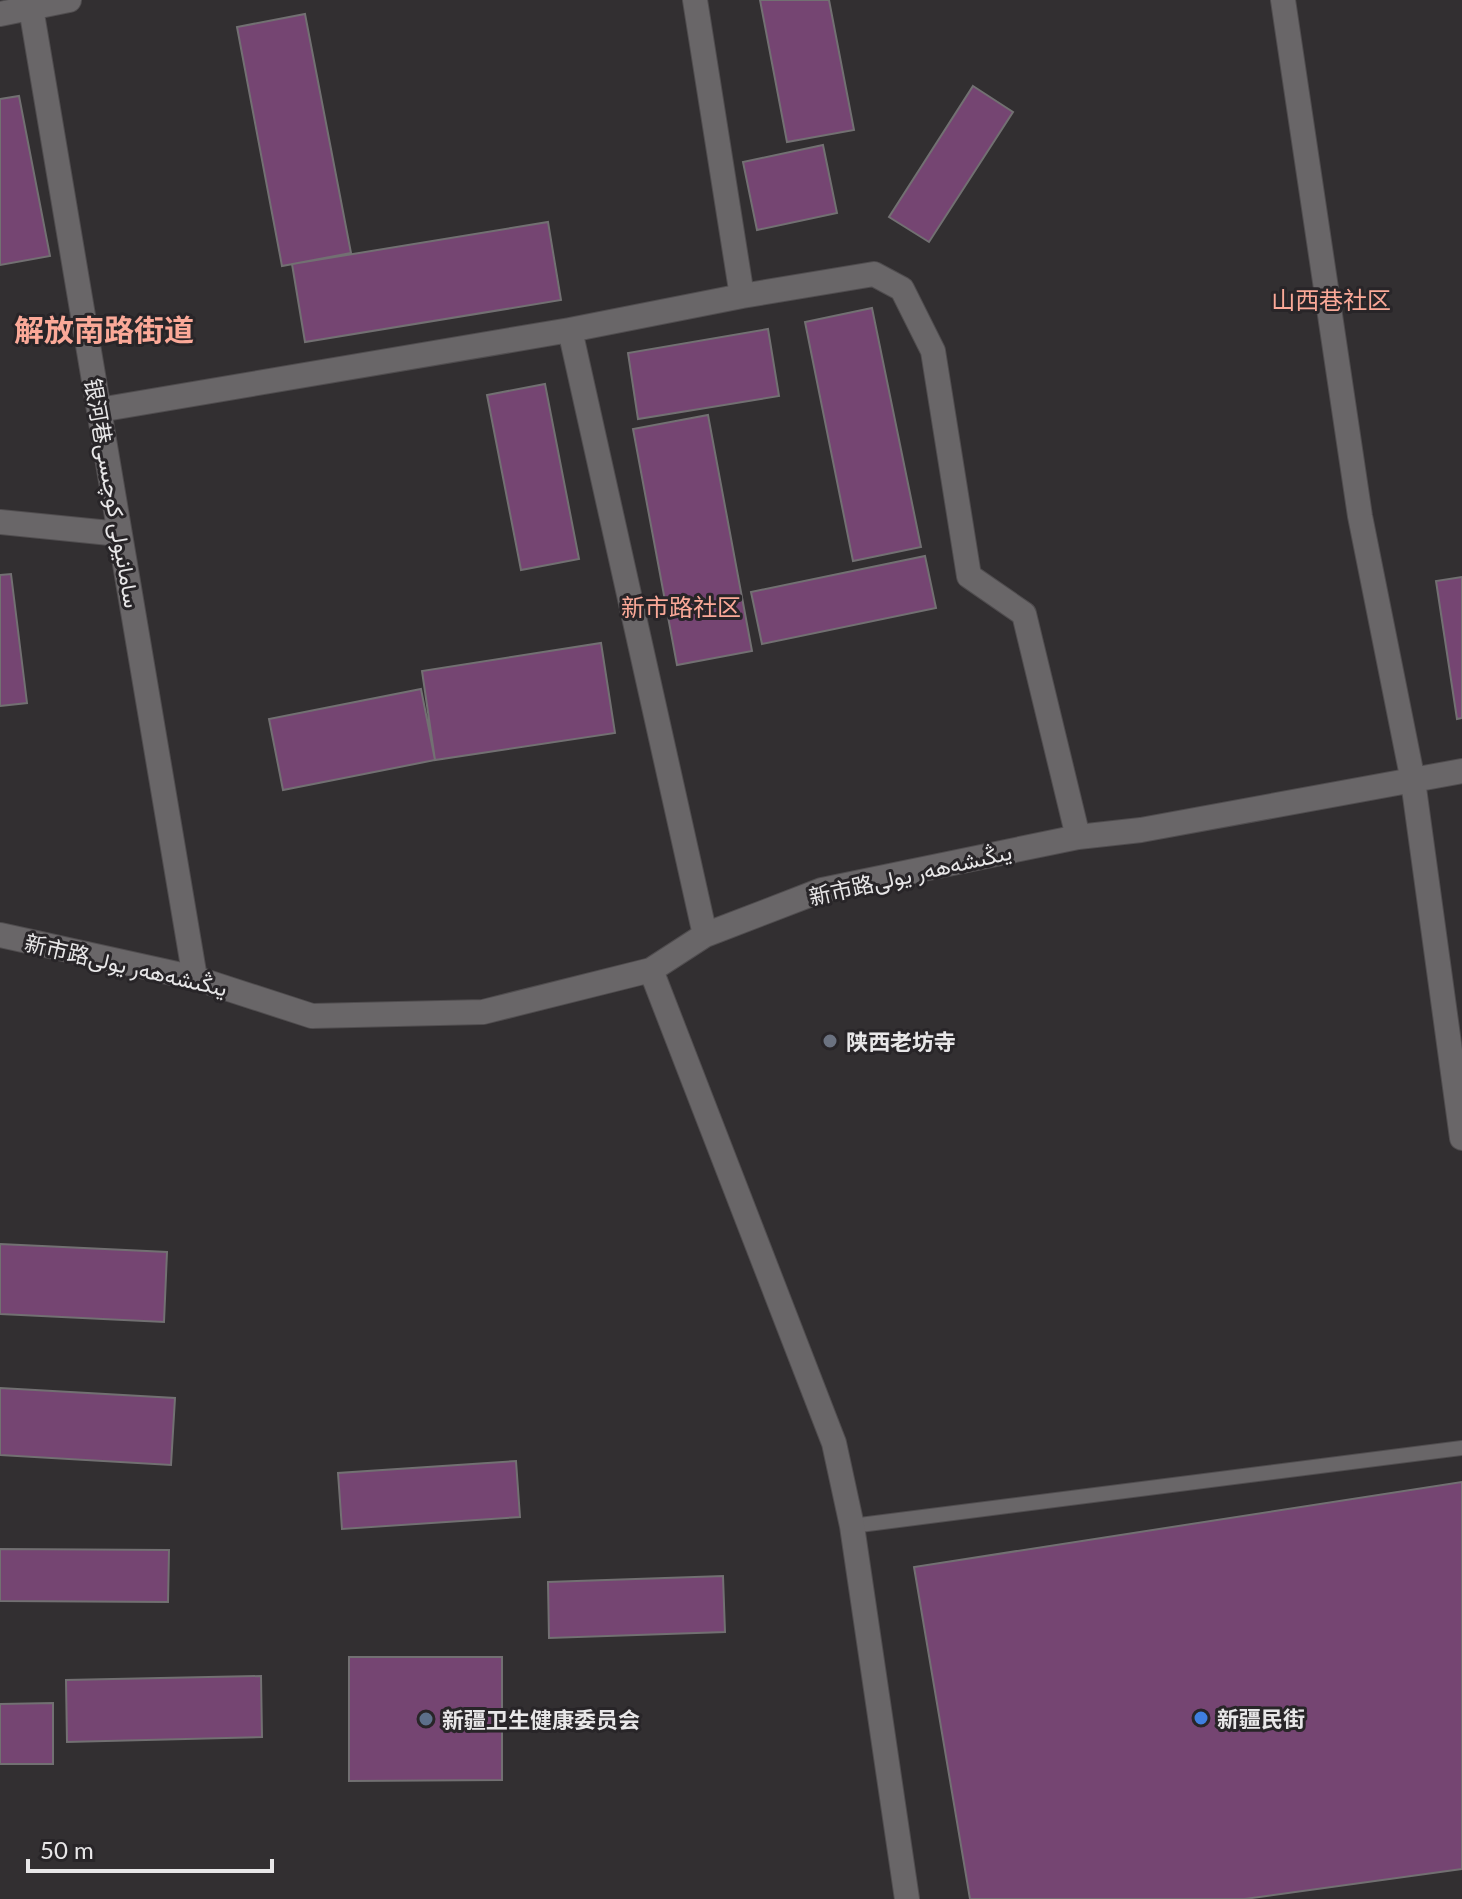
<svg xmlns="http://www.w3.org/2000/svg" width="1462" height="1899" font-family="Lato,Vazirmatn,'Noto Sans SC',sans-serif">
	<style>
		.building { fill: #754572; stroke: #727072; stroke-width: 2 }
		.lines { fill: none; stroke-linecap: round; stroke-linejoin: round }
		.lane-casing { stroke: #504d4f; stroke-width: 16 }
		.street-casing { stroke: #504d4f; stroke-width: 26 }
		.lane { stroke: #696668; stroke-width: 14 }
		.street { stroke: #696668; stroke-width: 24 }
		.worship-dot { fill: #6b7280; stroke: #282528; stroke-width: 3 }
		.shop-dot { fill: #3f7fe0; stroke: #282528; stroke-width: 3 }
		.service-dot { fill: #5c6f8a; stroke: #282528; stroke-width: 3 }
		.labels { text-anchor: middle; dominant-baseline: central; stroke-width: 6; stroke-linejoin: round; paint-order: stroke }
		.street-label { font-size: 22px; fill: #e8e7e8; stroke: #282528 }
		.poi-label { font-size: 22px; font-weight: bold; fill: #e8e7e8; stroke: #282528; text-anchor: start }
		.neighbourhood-label { font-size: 24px; fill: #fba998; stroke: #282528 }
		.district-label { font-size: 30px; font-weight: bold; fill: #fba998; stroke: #282528 }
	</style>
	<rect width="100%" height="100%" fill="#322f31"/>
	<path class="building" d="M760 0H829L854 130 787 142Z
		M305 14 351 253 282 266 237 27Z
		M973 86 1013 112 929 242 889 217Z
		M19 96 50 256 0 265V99Z
		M823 145 837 213 757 230 743 162Z
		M548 222 561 300 305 342 292 264Z
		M872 308 921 547 853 561 805 322Z
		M768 329 779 396 638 419 628 353Z
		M545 384 579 559 521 570 487 395Z
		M708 415 752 651 677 665 633 429Z
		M925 556 936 608 762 644 751 592Z
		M11 574 27 703 0 706V575Z
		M1462 577V718L1457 719 1436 581Z
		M601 643 615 733 435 760 422 671Z
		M421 689 435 760 283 790 269 719Z
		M0 1244 167 1252 164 1322 0 1314Z
		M0 1388 175 1398 171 1465 0 1455Z
		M516 1461 520 1517 342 1529 338 1473Z
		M1462 1482V1869L1245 1899H970L914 1567Z
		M0 1549 169 1550 168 1602 0 1601Z
		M723 1576 725 1632 549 1638 548 1582Z
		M349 1657H502V1780L349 1781Z
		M261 1676 262 1737 67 1742 66 1680Z
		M53 1703V1764H0V1704Z"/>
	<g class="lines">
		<defs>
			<path id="lane" d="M852 1526 1462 1448"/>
			<path id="street" d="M1283 0 1360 516 1413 781 1462 1138
				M31 8 195 978
				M0 14 69 0
				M742 296 874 274 902 289 933 351 969 576 1024 614 1078 837
				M570 330 742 296 695 0
				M99 410 570 330 705 935
				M0 522 120 534
				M0 935 195 978 312 1016 483 1012 651 970 705 935 822 890 1078 837 1141 830 1462 771
				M651 970 834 1443 852 1526 907 1899"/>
		</defs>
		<use href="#lane" class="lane-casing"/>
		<use href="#street" class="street-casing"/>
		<use href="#lane" class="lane"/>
		<use href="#street" class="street"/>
	</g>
	<circle class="worship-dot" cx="830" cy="1041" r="8"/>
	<circle class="shop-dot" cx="1201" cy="1718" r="8"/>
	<circle class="service-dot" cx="426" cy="1719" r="8"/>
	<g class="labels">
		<g class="street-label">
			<text transform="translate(113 493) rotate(80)">银河巷سامانيولى كوچىسى</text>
			<text transform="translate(910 874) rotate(-13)">新市路يىڭىشەھەر يولى</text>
			<text transform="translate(126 965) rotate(13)">新市路يىڭىشەھەر يولى</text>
		</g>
		<g class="poi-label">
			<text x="846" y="1041">陕西老坊寺</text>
			<text x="1217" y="1718">新疆民街</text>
			<text x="442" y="1719">新疆卫生健康委员会</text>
		</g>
		<g class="neighbourhood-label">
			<text x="1331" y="299">山西巷社区</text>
			<text x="681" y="606">新市路社区</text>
		</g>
		<g class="district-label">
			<text x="104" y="329">解放南路街道</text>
		</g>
	</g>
	<path d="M28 1859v12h244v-12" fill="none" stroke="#e8e7e8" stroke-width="4"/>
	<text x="40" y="1859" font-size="24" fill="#e8e7e8" stroke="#282528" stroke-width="6" paint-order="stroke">50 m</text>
</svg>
